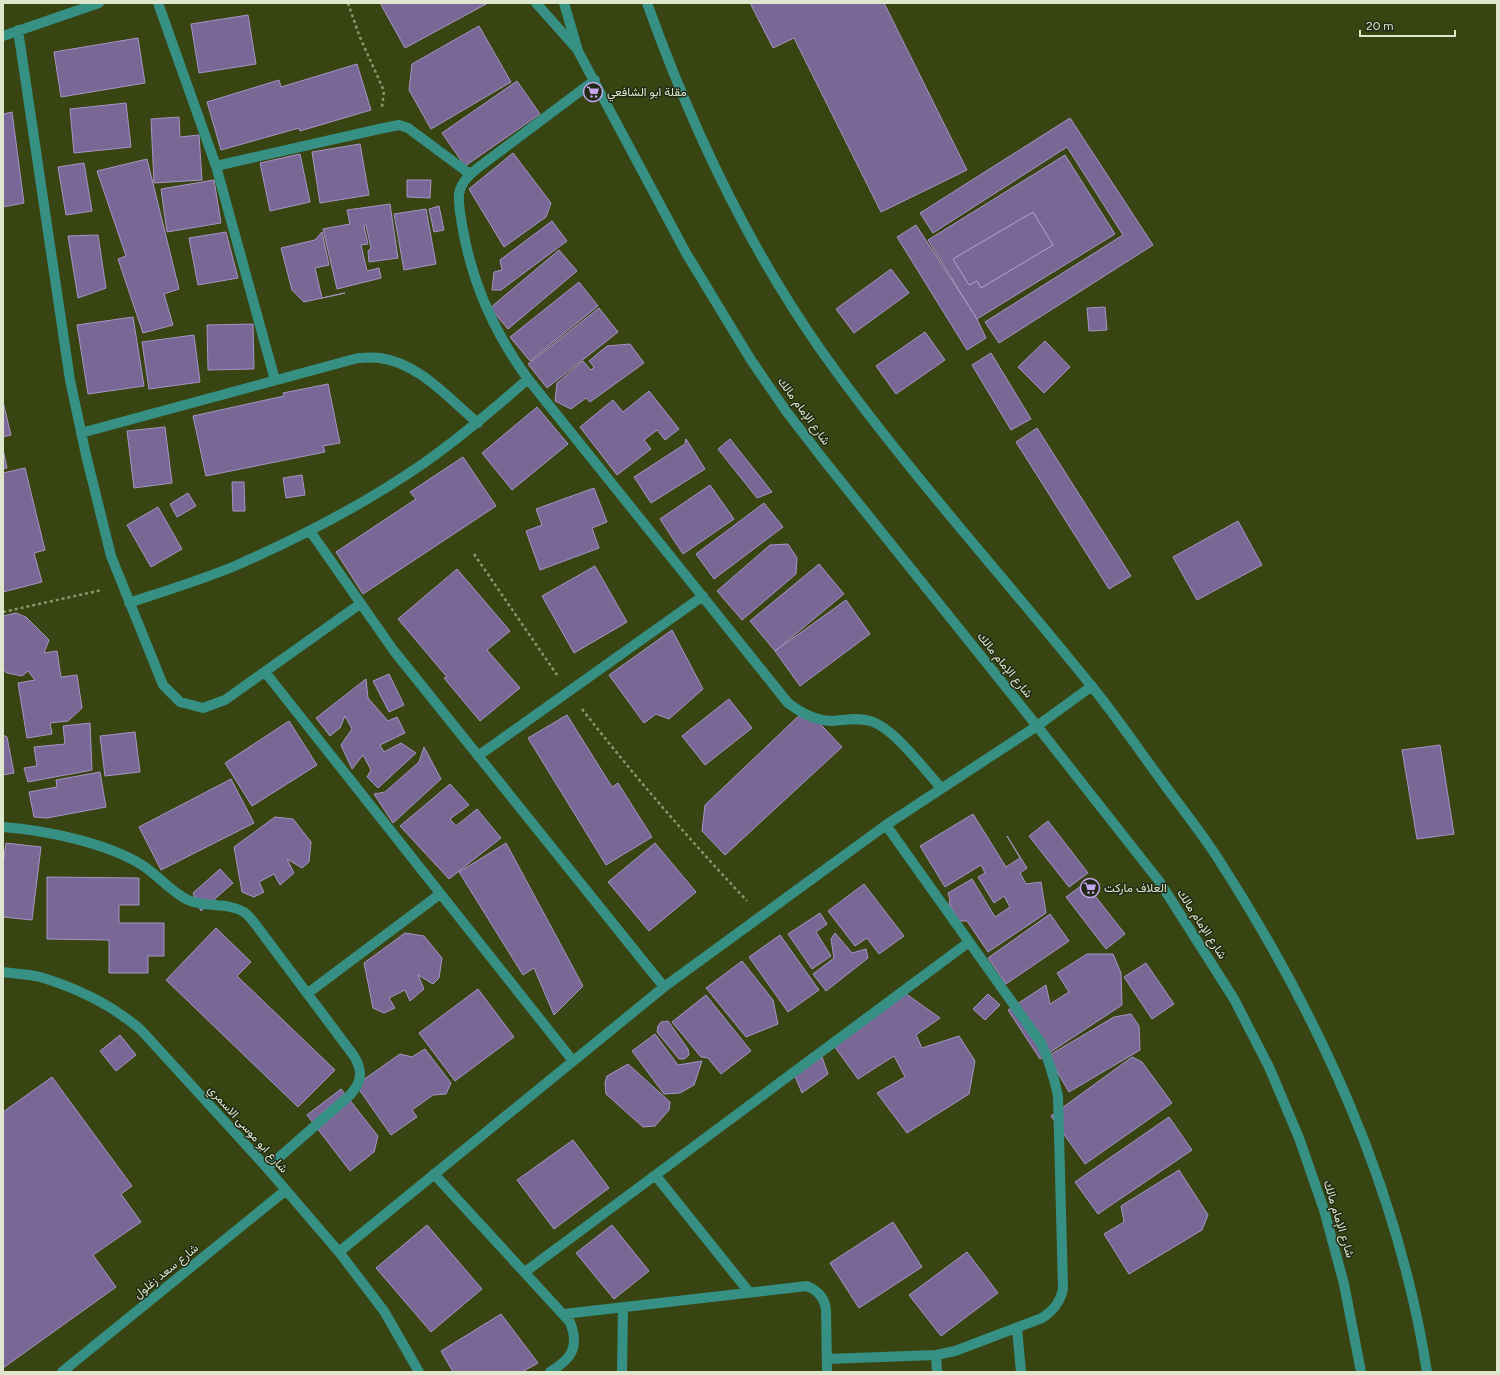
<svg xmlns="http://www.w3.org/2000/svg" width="1500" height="1375" font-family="Figtree,Vazirmatn,sans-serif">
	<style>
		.building { fill: #796795; stroke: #a894c6; fill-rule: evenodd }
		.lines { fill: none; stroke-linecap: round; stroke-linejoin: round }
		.path { stroke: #8b966f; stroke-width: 2.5; stroke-dasharray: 3 3; stroke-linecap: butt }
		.minor { stroke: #369184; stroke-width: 10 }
		.labels { text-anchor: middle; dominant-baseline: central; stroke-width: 3; stroke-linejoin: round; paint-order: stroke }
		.poi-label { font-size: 12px; fill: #dee7cc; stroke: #222914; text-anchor: start }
		.street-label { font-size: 12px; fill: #dee7cc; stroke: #222914 }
	</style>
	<rect width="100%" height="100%" fill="#384513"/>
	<path class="building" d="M380 3H488L405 48Z
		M750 3H884L967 170 881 212 794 38 773 48Z
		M248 15 256 64 199 73 191 24Z
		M479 26 511 82 431 129 409 90 412 64Z
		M138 38 145 83 61 97 54 52Z
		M357 64 371 110 300 131 299 128 221 150 207 102 279 80 281 87Z
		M517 81 540 114 465 166 442 133Z
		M126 103 131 147 74 153 70 109Z
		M12 112 24 203 3 207V114Z
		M179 117 180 137 199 135 202 180 154 183 151 119Z
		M1070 118 1153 245 999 343 985 322 1123 235 1067 147 933 233 920 213Z
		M360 144 369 195 320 203 312 152Z
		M513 153 551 203 546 217 504 247 469 189Z
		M300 154 310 202 270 211 260 163Z
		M1065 155 1115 234 977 319 928 240ZM1033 212 1053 245 981 288 977 281 969 285 953 259Z
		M147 159 179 289 164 294 173 325 143 333 118 259 126 256 97 171Z
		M84 163 92 211 66 215 58 167Z
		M214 180 221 223 167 232 161 189Z
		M407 180H431L430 198 407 197Z
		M390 204 398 258 369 262 368 251 371 248 366 225 364 226 368 244 361 245 367 271 379 268 381 278 337 289 323 229 350 224 347 210Z
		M439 206 444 230 434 232 429 209Z
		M426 209 436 264 404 270 394 214Z
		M1033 212 1053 245 981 288 977 281 969 285 953 259Z
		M552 221 567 241 501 290H492L494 272 502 270 500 260Z
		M916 225 977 319 986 338 967 350 897 237Z
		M226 232 238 278 198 285 189 238Z
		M322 232 329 265 315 268 322 298 345 293 304 302 292 290 281 248 315 240Z
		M98 235 106 288 78 298 68 236Z
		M559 250 577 271 508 329 490 308Z
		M891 269 909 293 854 333 836 309Z
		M579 282 598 306 530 361 510 337Z
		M1105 307 1107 330 1089 331 1087 308Z
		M599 308 618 332 547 388 528 364Z
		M133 317 144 386 88 394 77 325Z
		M253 324 254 369 208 370 207 325Z
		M925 332 945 360 896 394 876 366Z
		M194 335 200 382 149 389 142 342Z
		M1045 341 1070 367 1044 393 1018 367Z
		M630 344 644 363 590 402 586 398 571 409 555 401 557 383 583 361 591 370 594 367 589 361 607 346Z
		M991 353 1031 419 1011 430 972 365Z
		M328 384 340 443 323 446 325 452 206 476 193 416 284 396 283 393Z
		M649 391 679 429 665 440 657 430 644 440 651 449 617 475 580 427 613 400 623 412Z
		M3 402 11 435 3 437Z
		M537 407 568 444 512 490 482 453Z
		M165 427 172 483 134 488 127 431Z
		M1037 428 1131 576 1109 589 1016 442Z
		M686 439 705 469 651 503 634 477 685 444Z
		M730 439 772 492 757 498 718 449Z
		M3 449 7 468 3 469Z
		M463 457 496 506 363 594 336 552 416 499 410 492Z
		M25 468 45 550 34 553 42 582 3 592V473Z
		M302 475 305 495 286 498 283 478Z
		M232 482H244L245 511H233Z
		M710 485 734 519 683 554 660 519Z
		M594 488 607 522 592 528 599 548 540 570 526 531 542 525 536 509Z
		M188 493 196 506 177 517 170 504Z
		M764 503 783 527 714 579 696 554Z
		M158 507 182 549 151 567 127 525Z
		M1238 521 1262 565 1197 600 1173 557Z
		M788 544 797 558 796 574 742 620 717 591 770 545Z
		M819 564 844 594 775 651 750 621Z
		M595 566 627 622 574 653 542 596Z
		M457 569 510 631 487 650 520 688 480 721 444 678 447 677 398 619Z
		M846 600 870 634 800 686 775 651Z
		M16 613 26 617 49 640 44 653 57 651 61 677 77 675 82 708 68 721 50 723 52 734 27 738 18 683 35 680 28 671 22 676 7 673 3 670V616Z
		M672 630 703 689 669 719 656 714 644 723 609 675Z
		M389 674 404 705 389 712 373 681Z
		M366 679 368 698 388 721 397 717 405 733 380 745 384 752 401 743 416 753 378 788 367 777 371 770 363 755 352 769 341 745 352 729 345 716 340 728 330 736 316 718Z
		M729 699 752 728 705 765 682 736Z
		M806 709 842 747 725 855 702 831 705 805Z
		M567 715 612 787 618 783 652 837 606 865 528 738Z
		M289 721 317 765 252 806 225 763Z
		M90 723 92 770 28 782 24 768 37 766 34 747 65 744 63 726Z
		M135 732 140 772 105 776 100 736Z
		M3 735 7 737 14 773 3 775Z
		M1440 745 1454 834 1417 839 1402 750Z
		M424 747 441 779 393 823 374 794 385 792 419 762Z
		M100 772 106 807 47 818 34 817 29 792 57 787 56 780Z
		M231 779 254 823 161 870 139 827Z
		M450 784 469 805 450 819 456 826 477 809 501 838 449 879 400 826Z
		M973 814 1006 867 1020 858 1007 836 1027 868 1020 873 1026 884 1041 882 1046 913 988 952 967 921H959L949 904 950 900 948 893 972 879 995 917 1010 907 1004 896 994 903 978 877 985 873 981 865 945 887 920 846Z
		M275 817 293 819 311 842 309 862 302 868 287 859 294 873 280 885 274 874 259 882 264 892 254 897 242 892 234 847Z
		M1048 821 1088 873 1069 887 1029 836Z
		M6 843 41 847 32 920 3 917V864Z
		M506 843 583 986 554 1015 534 968 523 975 459 872Z
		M655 843 696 892 649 931 608 882Z
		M220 869 233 883 201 911 193 893Z
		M47 877 139 878V905H119V923H164V956H148V973H109V940L47 939Z
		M1085 883 1125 934 1106 949 1066 897Z
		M864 884 904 936 879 954 867 938 855 946 828 911Z
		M820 913 827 924 816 932 831 956 812 969 788 934Z
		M1050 914 1069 941 1006 984 988 958Z
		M216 928 251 962 237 976 335 1070 298 1107 166 980Z
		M405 933 424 936 442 958 439 978 433 984 418 975 424 989 410 1001 405 990 389 998 395 1008 384 1013 373 1008 364 963Z
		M835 933 852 953 866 949 868 958 826 991 813 974 834 958 831 939Z
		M780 935 819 990 788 1012 749 957Z
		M1087 954H1113L1121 973 1122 1005 1040 1059 1008 1010 1046 985 1050 1004 1069 992 1057 973Z
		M742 961 773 1000 778 1024 746 1037 706 988Z
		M1146 963 1174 1004 1152 1019 1124 977Z
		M478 989 514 1037 455 1081 419 1033Z
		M902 991 940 1018 916 1035 922 1048 959 1036 975 1061 969 1094 907 1133 877 1093 905 1077 894 1056 858 1079 832 1043Z
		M988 994 1000 1005 985 1020 973 1009Z
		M706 995 751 1051 721 1074 708 1058 701 1057 672 1022Z
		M1131 1014 1139 1026 1140 1050 1069 1092 1048 1056 1114 1017Z
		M668 1021 688 1049 689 1055 684 1059H679L657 1032 658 1026 661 1022Z
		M655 1034 678 1065 702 1061 694 1085 680 1093 664 1094 632 1051Z
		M120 1035 136 1055 116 1071 100 1051Z
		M425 1049 451 1083 446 1094 433 1095 412 1110 417 1117 391 1135 356 1085 400 1054 412 1057Z
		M822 1057 828 1074 802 1093 795 1076Z
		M1132 1057 1142 1062 1172 1103 1085 1164 1051 1116Z
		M628 1064 670 1102 669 1110 655 1126 643 1127 606 1094 605 1083 607 1076Z
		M52 1077 132 1186 121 1194 141 1222 93 1255 116 1287 3 1368V1112Z
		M341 1089 378 1136 374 1152 350 1171 307 1115Z
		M1169 1117 1192 1150 1098 1214 1075 1182Z
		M573 1140 609 1188 554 1229 517 1180Z
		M1179 1170 1208 1215 1202 1230 1129 1274 1104 1234 1124 1222 1121 1206Z
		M893 1222 922 1267 859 1308 830 1263Z
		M427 1225 482 1289 431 1332 376 1268Z
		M612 1225 649 1271 614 1299 576 1253Z
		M967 1252 998 1293 941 1336 909 1295Z
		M501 1314 538 1363 522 1372H453L441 1351Z"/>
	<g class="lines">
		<path class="path" d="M348 3 359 35 384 91 382 107
			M474 554 557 675
			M3 612 102 590
			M582 709C634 776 689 839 747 901"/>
		<path class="minor" d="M158 3 216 166 275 380
			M536 3 576 48
			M564 3 578 51 686 253 751 360 786 411 823 459 1037 726 1159 881 1234 999 1269 1067 1299 1138 1324 1210 1344 1284 1361 1372
			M647 3C690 123 745 241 818 346 901 464 999 571 1089 683 1113 712 1134 743 1156 773 1176 801 1198 828 1217 857 1319 1015 1398 1186 1427 1372
			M18 30 70 380 86 455 111 556 163 685 180 702 203 708 225 700 360 604
			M3 36 99 3
			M595 80 479 167C470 174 461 182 459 194 458 204 461 219 463 230 473 286 495 334 528 379L788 703C801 713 816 721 833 721 846 720 857 717 870 721 893 727 924 769 941 788
			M216 166 379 129 399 125 408 128 470 174
			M81 433 358 358C365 358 373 357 380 358 419 363 449 399 478 423
			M310 531 394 651 664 987
			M129 603C165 591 201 580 235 566 301 537 365 504 424 463 461 437 495 408 528 379
			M265 672 573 1061
			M478 756 703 596
			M3 827C45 830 107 843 142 865 158 875 171 892 188 900 206 908 227 902 244 912 248 915 253 921 256 925L354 1056C363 1071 362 1082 350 1095L267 1168
			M3 972C15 974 28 974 40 977 77 988 112 1005 141 1030L267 1168 339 1252 384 1311 419 1372
			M308 993 440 894
			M434 1174 570 1322C580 1348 571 1359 550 1372
			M656 1176 749 1292
			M339 1252 664 987 886 825 1037 726 1092 686
			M525 1272 969 942
			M564 1314 807 1286C818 1291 824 1297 826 1309L827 1372
			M1017 1328 1021 1372
			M936 1355 937 1372
			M827 1359 936 1355 955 1351 1042 1318C1053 1311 1060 1303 1063 1289L1058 1096C1054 1077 1049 1060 1041 1043L886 825
			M62 1372 286 1190
			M622 1372 623 1308"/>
	</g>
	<defs>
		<symbol id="supermarket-ring" viewBox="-11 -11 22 22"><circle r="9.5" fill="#222914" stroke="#c5a7f1" stroke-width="1.5"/><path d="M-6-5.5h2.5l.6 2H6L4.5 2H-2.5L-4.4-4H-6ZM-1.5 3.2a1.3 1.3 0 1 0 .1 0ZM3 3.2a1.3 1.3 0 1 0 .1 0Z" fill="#c5a7f1"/></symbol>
	</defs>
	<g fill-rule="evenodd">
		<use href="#supermarket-ring" x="582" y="81" width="22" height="22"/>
		<use href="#supermarket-ring" x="1079" y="877" width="22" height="22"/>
	</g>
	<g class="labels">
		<g class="poi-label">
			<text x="607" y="92">مقلة ابو الشافعي</text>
			<text x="1104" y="888">العلاف ماركت</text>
		</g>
		<g class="street-label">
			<text transform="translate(804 411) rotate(54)">شارع الإمام مالك</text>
			<text transform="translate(1005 665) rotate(51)">شارع الإمام مالك</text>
			<text transform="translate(1202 924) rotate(57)">شارع الإمام مالك</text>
			<text transform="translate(248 1129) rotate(48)">شارع ابو موسى الاسمري</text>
			<text transform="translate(1339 1219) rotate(73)">شارع الإمام مالك</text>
			<text transform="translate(166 1271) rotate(-39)">شارع سعد زغلول</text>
		</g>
	</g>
	<rect width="1500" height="1375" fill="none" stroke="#dee7cc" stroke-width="8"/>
	<path d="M1360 30v6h95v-6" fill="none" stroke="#dee7cc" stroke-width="2"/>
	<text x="1366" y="30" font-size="12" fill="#dee7cc" stroke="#222914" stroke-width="3" paint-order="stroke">20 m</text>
</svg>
